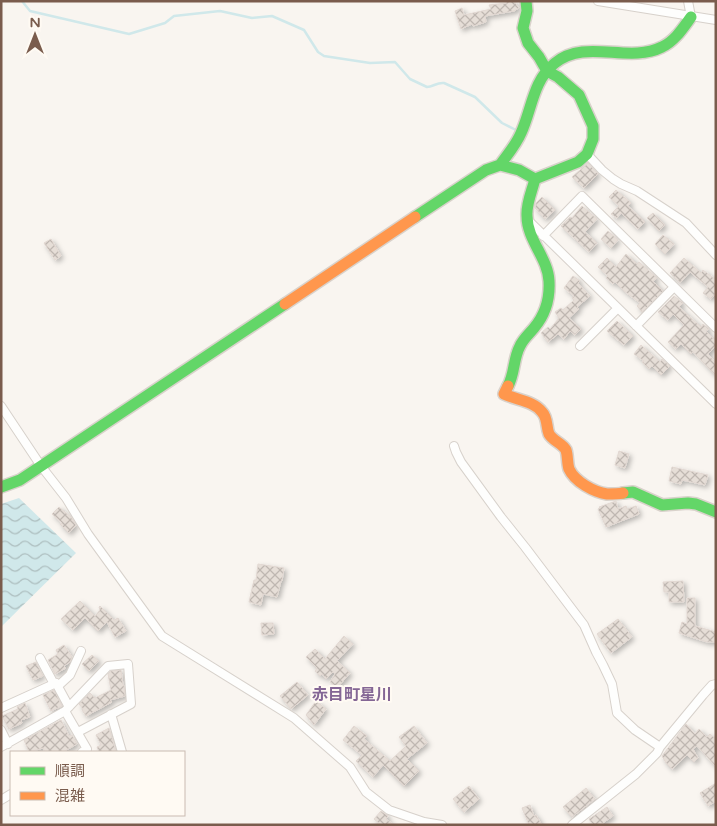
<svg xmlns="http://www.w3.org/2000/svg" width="717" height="826" font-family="'Varela Round','Noto Sans JP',sans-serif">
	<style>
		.water { fill: url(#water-waves) }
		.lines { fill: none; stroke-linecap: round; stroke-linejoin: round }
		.stream { stroke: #d0e8ea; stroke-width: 2.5 }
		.building { fill: url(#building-cross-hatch); stroke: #e2d8d2; filter: url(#shadow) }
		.street-casing { stroke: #d7d1cb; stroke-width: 10 }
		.fast-casing { stroke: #d9d2cb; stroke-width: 14 }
		.slow-casing { stroke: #d9d2cb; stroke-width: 14 }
		.street { stroke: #fefefd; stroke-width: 8 }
		.fast { stroke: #63d668; stroke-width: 11 }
		.slow { stroke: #ff974d; stroke-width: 11 }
		.labels { text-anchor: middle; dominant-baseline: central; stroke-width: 4; stroke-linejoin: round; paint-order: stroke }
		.quarter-label { font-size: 16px; font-weight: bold; fill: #846695; stroke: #fffaf3 }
	</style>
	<defs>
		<pattern id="water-waves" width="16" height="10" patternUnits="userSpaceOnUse" patternTransform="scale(1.25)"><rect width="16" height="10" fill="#d0e8ea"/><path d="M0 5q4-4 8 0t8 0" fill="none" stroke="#aebfc0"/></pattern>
		<pattern id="building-cross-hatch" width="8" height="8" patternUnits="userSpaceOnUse" patternTransform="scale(1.25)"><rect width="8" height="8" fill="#e6ded7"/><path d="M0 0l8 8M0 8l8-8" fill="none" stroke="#bfb7b1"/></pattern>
		<filter id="shadow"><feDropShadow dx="2.5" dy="2.5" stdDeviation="2.5" flood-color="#0004"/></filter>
	</defs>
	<rect width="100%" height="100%" fill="#f9f5f0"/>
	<path class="water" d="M19 498 76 553 1 627V504Z"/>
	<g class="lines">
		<path class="stream" d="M22 1 30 11 129 34 165 23 174 16 220 11 252 18 272 16 304 30 318 52 324 56 370 63 395 62 410 79 427 87C433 87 437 82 444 83L475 97 502 123 516 130"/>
	</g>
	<path class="building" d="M506 1H514L519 8 514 11 485 16 486 22 473 26 472 24 461 29 455 11 462 8 464 15 491 9 489 5 507 3Z
		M588 163 598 174 584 188 572 177Z
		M616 190 631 203 628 206 645 222 638 229 621 213 617 218 611 214 619 206 609 197Z
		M542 197 555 210 545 219 535 208 536 203Z
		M582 206 597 219 585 232 597 243 589 252 561 226 570 217 572 218Z
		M653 213 665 225 659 231 647 218Z
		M608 231 618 240 611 248 601 239Z
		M663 235 674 244 665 254 655 244Z
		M51 239 61 256 55 260 44 243Z
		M626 254 637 264 639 262 657 278 653 281 663 291 642 312 637 306 640 303 624 291 615 282 613 284 606 278 608 276 598 267 607 258 616 267Z
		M684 258 701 273 703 270 715 279 716 278V293L711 299 703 293 708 287 690 272 680 283 670 273Z
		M573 276 580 281 578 283 590 296 577 307 579 309 569 318 581 329 575 335 570 331 564 339 558 334 548 342 541 333 548 327 550 329 559 318 555 312 561 308 563 310 574 300 572 298 574 296 564 288Z
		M674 296 683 303 679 307 701 327 703 324 709 329 706 331 716 341V346L708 354 716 363V376L693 352 691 354 681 344 676 349 668 342 684 325 673 314 668 320 658 312Z
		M617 321 633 336 624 345 607 331Z
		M641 345 660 362 662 359 670 366 661 375 652 366 649 369 642 362 644 361 634 354Z
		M619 451 629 454 625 468 615 465Z
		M672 467 708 475 705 485 682 480 681 484 669 481Z
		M616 501 618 509 626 506 627 509 636 506 639 514 606 527 598 509 600 508 599 507Z
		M59 507 71 517 76 525 69 533 60 524 62 523 52 514Z
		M258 564 284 568 282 581H281L277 597 263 594 261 605 249 602 254 580H256Z
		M683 581 684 602H669V592H664L663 582Z
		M687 598H695V626L716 632V642H707L679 633 682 622 687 624Z
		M80 601 95 616 100 610 99 607 100 606 114 620 118 618 126 631 115 637 107 622 98 631 85 618 73 630 61 619Z
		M618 619 632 637 611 653 597 634Z
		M261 623H273L274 634 262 635Z
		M344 636 353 644 337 661 350 673 337 688 330 682 335 674 333 672 326 679 322 674 320 676 315 671 317 668 306 657 315 649 325 659Z
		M64 645 72 657 70 662 64 666 66 668 55 674 48 660 58 654 56 650Z
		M92 655 99 661 89 671 82 664Z
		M36 662 43 676 33 680 26 666Z
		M121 670 123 685H124L125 696 110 700 112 702 86 716 82 710 83 709 79 704 90 693 95 698 111 690 108 674 111 671Z
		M297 682 308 695 291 709 280 696Z
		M54 690 62 706 51 711 43 695Z
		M316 701 326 709 314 725 306 715Z
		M25 703 30 717 21 720 22 723 9 729 2 716 18 709 17 707Z
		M61 720 69 736 72 735 77 744 63 752H45L43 748 29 752 24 740Z
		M686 724 695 734 699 729 707 737 710 734 716 739V767L697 746 693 749 698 758 694 762 687 755 672 769 666 763 662 756Z
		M354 726 367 736 364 739 390 761 406 746 399 737 414 726 427 743 407 759 419 771 404 786 383 765 373 777 356 761 362 755 343 740Z
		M109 728 116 752H99L97 747 101 745 96 735Z
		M716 783V801L708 806 700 793Z
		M469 786 479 799 464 812 453 799Z
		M586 788 595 799 572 817 563 807Z
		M530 805 534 816 536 815 542 825H529L522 808Z
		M607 807 613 816 600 825H593L589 819Z
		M381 811 388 816 386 819 394 825H381L374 819Z"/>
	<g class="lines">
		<defs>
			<path id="street" d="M598 1 716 20
				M688 1 691 17
				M587 154 602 170 613 179 621 184 637 191 686 223 716 255
				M528 220 716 404
				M543 236 582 196 716 328
				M636 326 674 287
				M580 346 618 308
				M1 406 41 466 66 498 88 534 162 636 294 718 350 767 366 792 389 810 424 822 442 825
				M454 446 456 452 461 462 501 517 525 547 584 625 596 652 603 665 612 684 617 713 635 730 660 747
				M40 658 54 684
				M58 686 70 675 81 651
				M1 708 56 683 69 707
				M65 711 87 749 82 752
				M111 714 122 752
				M1 730 8 744
				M1 747 65 711 108 666 128 664 131 704 78 732
				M1 800 11 794
				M572 825 636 774 657 753 660 747 703 695 712 685 716 684"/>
			<path id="fast" d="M500 165C507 155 516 145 521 133 532 109 533 80 555 63 586 38 628 64 662 47 675 41 683 28 691 17
				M415 217 486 170 500 165 519 170 535 179
				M508 386C515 373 513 359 520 346 523 339 529 334 534 328 545 315 550 298 549 281 548 258 527 240 527 216 526 204 532 191 535 179L578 162 587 154 593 139V126L579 95 558 77 547 71 539 57 528 43 523 28 527 11 526 1
				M1 487 20 480 285 304
				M623 493 633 492 662 505 688 503 696 504 716 512"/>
			<path id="slow" d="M285 304 415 217
				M508 386 504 394C516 400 534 401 542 412 548 418 546 427 549 434 553 441 562 443 566 450 568 456 567 463 569 469 575 482 594 492 607 494 612 494 618 494 623 493"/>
		</defs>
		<use href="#street" class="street-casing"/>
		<use href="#fast" class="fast-casing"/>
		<use href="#slow" class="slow-casing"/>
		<use href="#street" class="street"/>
		<use href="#fast" class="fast"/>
		<use href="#slow" class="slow"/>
	</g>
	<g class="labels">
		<g class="quarter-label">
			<text x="352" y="695">赤目町星川</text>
		</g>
	</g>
	<rect width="717" height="826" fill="none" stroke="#7a5c4d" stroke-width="5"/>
	<rect x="10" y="751" width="175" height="65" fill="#fffaf3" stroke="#cabbb1"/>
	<rect x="20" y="767" width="25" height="8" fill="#63d668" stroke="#cabbb1"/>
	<text x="55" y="776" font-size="15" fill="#7a5c4d">順調</text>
	<rect x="20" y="792" width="25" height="8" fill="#ff974d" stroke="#cabbb1"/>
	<text x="55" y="801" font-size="15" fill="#7a5c4d">混雑</text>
	<g transform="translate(35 35)" stroke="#fffaf3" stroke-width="4" paint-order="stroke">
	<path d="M0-4L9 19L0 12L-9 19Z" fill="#7a5c4d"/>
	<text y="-8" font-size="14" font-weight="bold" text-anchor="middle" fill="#7a5c4d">N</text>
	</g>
</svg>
